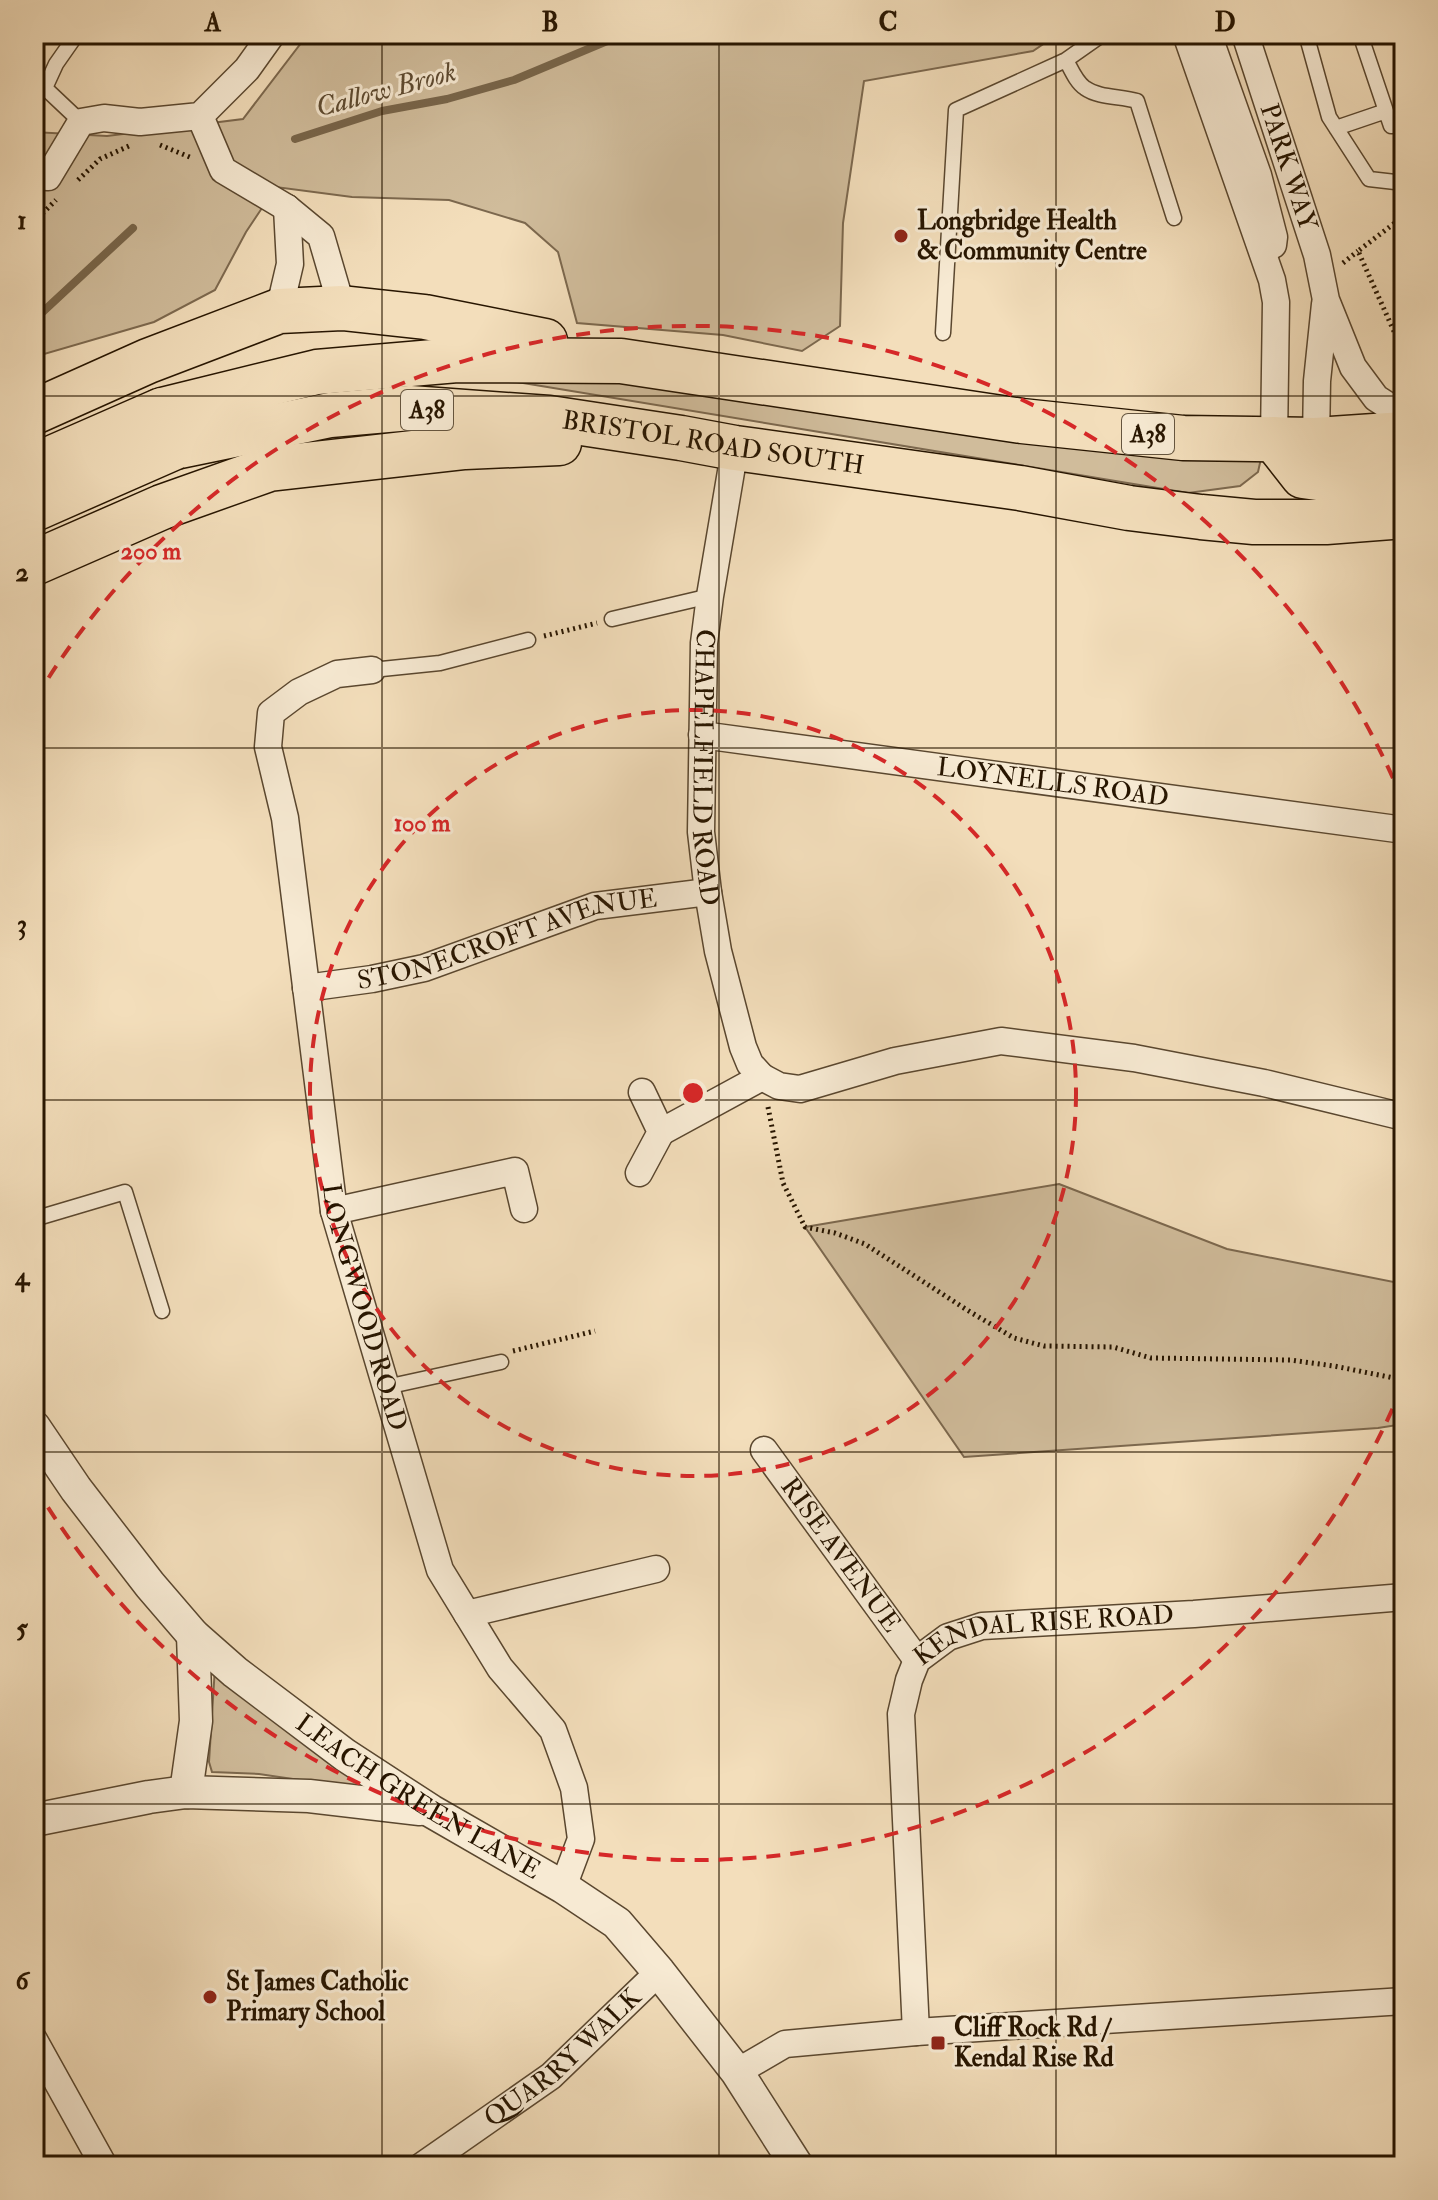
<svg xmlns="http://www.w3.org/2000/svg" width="1438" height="2200" font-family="'IM FELL Double Pica',serif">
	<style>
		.green { fill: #d0bc9b; stroke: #7c684e; stroke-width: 2 }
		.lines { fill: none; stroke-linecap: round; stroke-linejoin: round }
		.stream { stroke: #78654a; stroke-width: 8 }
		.service-casing { stroke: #5a472f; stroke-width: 17 }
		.minor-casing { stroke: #5a472f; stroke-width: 29 }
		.tertiary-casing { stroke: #5a472f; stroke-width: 35 }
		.trunk-casing { stroke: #271500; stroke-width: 47 }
		.path { stroke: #271500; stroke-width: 5; stroke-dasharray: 2 4; stroke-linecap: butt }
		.service { stroke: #f7ead3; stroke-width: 14 }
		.minor { stroke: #f7ead3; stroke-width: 26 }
		.tertiary { stroke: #f7ead3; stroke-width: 32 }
		.trunk { stroke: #f3debb; stroke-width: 44 }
		.trunk-bridge-casing { stroke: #271500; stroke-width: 47; stroke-linecap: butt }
		.trunk-bridge { stroke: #f3debb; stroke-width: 44 }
		.grid { fill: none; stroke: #271500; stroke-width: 2; stroke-opacity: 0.55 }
		.ring { fill: none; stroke: #d62828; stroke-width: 4; stroke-dasharray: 14 10 }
		.poi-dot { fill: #8f2418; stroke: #f7ead3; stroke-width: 3 }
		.labels { text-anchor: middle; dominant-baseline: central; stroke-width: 6; stroke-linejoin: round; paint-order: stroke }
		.shield { fill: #f7ead3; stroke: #65553f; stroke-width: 2 }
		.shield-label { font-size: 24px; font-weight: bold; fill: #271500 }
		.street-label { font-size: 26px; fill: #271500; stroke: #f7ead3 }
		.poi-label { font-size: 26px; font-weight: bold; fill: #271500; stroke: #f7ead3; text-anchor: start }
		.water-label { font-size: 28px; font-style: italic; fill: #5d4a31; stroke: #f7ead3 }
		.centre { fill: #d62828; stroke: #f7ead3; stroke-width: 4 }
		.ring-label { font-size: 24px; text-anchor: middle; font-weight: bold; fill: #d62828; stroke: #f7ead3; stroke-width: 6; stroke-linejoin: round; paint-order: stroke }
		.neatline { fill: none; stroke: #271500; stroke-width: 3 }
		.grid-label { font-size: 26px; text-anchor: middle; font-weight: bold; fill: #271500 }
	</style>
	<rect width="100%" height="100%" fill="#f3debb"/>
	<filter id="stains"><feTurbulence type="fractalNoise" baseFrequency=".0025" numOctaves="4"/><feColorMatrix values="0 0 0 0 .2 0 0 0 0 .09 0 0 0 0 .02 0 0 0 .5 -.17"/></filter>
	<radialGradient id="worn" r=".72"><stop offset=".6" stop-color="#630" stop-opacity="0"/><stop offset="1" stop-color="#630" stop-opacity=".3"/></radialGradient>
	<path class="green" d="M308 34H1058L1033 51 864 81 843 223 840 326 802 351 723 335 577 323 558 252 525 223 449 200 352 197 276 187 246 232 215 290 154 322 34 357V132L107 136 243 119Z
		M624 379 1262 454 1258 472 1240 486 1188 493 517 382Z
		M1059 1184 1227 1249 1404 1284V1424L1378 1428 964 1457 805 1227Z
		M215 1667 374 1791 259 1774 212 1772 209 1762Z"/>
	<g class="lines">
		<path class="stream" d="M295 139 382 111 447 99 514 80 612 39 672 34
			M34 320 133 228"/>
		<defs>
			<path id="service" d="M77 34 56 64 45 88 81 122
				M1306 34 1329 117 1369 179 1404 183
				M1360 34 1391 126 1404 124
				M1066 60C1071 69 1076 82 1085 88 1099 98 1121 96 1137 101L1174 218
				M1336 128 1386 111
				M943 333 956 110 1066 60 1103 34
				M612 619 710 596
				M372 670 440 663 528 640
				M34 1219 125 1192 162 1311
				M386 1387 501 1362"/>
			<g id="minor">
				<path d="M1186 34 1272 280 1276 302 1274 439"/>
				<path d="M1208 34 1258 175 1274 237 1273 245"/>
				<path id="s1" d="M1245 34 1317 255 1326 300 1353 367 1376 398 1404 416"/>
				<path d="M200 116 223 170 287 208 321 236 342 308"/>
				<path d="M34 176 48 177 81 122 104 118 140 122 200 116 247 69 272 34"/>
				<path d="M279 311 290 264 287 208"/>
				<path d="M1316 440 1317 381 1325 304"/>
				<path id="s2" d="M735 448 710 596 704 643 701 832 708 892 718 951 743 1047 750 1064 762 1077 779 1086 800 1089 895 1061 1001 1041 1134 1058 1264 1083 1404 1117"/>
				<path id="s3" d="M372 670 337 674 299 692 271 713 268 747 285 818 334 1211 440 1570 500 1668 553 1730 574 1788 581 1839 563 1887"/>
				<path id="s4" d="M702 735 1404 830"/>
				<path id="s5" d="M306 988 372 979 424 968 595 906 708 892"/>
				<path d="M661 1132 762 1077"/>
				<path d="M639 1173 661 1132 642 1092"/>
				<path d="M334 1211 515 1171 524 1209"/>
				<path id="s6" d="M764 1450 917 1660"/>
				<path d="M467 1614 656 1569"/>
				<path id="s7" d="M916 2032 901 1714 909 1680 917 1660 948 1637 982 1626 1194 1614 1404 1597"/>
				<path d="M34 2040 104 2166"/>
				<path d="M737 2072 785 2044 916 2032 1404 2001"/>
				<path id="s8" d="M422 2166 551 2076 659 1972"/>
			</g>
			<g id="tertiary">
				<path id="s9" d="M34 1427 76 1489 150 1585 193 1635 235 1672 345 1755 431 1811 563 1887 617 1923 659 1972 737 2072 797 2166"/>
				<path d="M186 1792 196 1721 193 1635"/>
				<path d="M34 1820 149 1797 186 1792 309 1796 420 1809"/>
			</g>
			<g id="trunk">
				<path d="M162 410 317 372 457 360 621 361 1022 421 1183 438 1316 440 1404 434"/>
				<path d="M34 412 148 361 279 311 342 308 425 317 545 341"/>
				<path d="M1274 439 1303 476 1339 481 1404 475"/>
				<path id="s10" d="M175 447 330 415 410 408 549 418 681 438 735 448 1020 488 1129 508 1201 517 1254 522H1326L1404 516"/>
				<path d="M34 563 162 507 269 469 465 447 559 443"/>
			</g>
		</defs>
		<use href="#service" class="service-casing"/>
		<use href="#minor" class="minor-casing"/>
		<use href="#tertiary" class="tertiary-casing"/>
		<use href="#trunk" class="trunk-casing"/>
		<path class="path" d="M160 145 192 158
			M78 180 100 159 129 146
			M1404 216 1358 251 1401 347 1404 346
			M34 222 56 200
			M1343 263 1358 251
			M544 636 597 623
			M768 1107 783 1183 805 1227 835 1233 865 1244 967 1310 1014 1338 1044 1346 1113 1347 1151 1358 1290 1360 1334 1366 1404 1380
			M513 1351 595 1331"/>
		<use href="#service" class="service"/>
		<use href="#minor" class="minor"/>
		<use href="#tertiary" class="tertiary"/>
		<use href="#trunk" class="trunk"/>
		<defs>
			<path id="trunk-bridge" d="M34 466 162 410
				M34 509 175 447"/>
		</defs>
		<use href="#trunk-bridge" class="trunk-bridge-casing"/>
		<use href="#trunk-bridge" class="trunk-bridge"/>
	</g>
	<path class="grid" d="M382 34V2166M719 34V2166M1056 34V2166M34 396H1404M34 748H1404M34 1100H1404M34 1452H1404M34 1804H1404"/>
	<g class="ring">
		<circle cx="693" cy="1093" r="383"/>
		<path d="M1402 1387A767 767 0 0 1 36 1488M36 698A767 767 0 0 1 1402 799"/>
	</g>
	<g class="poi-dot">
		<circle cx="901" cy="236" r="8"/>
		<circle cx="210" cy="1997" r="8"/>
		<rect x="930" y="2035" width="16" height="16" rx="4"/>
	</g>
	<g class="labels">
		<g class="shield">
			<rect x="401" y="390" width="52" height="40" rx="6"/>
			<rect x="1122" y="414" width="52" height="40" rx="6"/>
		</g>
		<g class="shield-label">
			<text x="427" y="410">A38</text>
			<text x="1148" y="434">A38</text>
		</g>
		<g class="street-label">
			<text stroke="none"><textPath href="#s1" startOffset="140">PARK WAY</textPath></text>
			<text stroke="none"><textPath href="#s10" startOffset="544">BRISTOL ROAD SOUTH</textPath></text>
			<text stroke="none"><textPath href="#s2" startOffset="322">CHAPELFIELD ROAD</textPath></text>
			<text stroke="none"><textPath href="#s4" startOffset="354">LOYNELLS ROAD</textPath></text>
			<text stroke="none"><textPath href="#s5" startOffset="208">STONECROFT AVENUE</textPath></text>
			<text stroke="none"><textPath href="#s3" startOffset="716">LONGWOOD ROAD</textPath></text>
			<text stroke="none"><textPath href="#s6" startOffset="130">RISE AVENUE</textPath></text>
			<text stroke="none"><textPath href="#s7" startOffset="508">KENDAL RISE ROAD</textPath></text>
			<text stroke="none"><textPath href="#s9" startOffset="540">LEACH GREEN LANE</textPath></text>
			<text stroke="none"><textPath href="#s8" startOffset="178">QUARRY WALK</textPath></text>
		</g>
		<g class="poi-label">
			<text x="917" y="221">Longbridge Health<tspan x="917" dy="30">&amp; Community Centre</tspan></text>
			<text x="226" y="1982">St James Catholic<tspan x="226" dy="30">Primary School</tspan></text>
			<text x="954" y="2028">Cliff Rock Rd /<tspan x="954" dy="30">Kendal Rise Rd</tspan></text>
		</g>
		<g class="water-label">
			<text transform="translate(386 90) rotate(-15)">Callow Brook</text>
		</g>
	</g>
	<circle cx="693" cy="1093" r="12" class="centre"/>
	<g class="ring-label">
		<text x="151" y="559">200 m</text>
		<text x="422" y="831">100 m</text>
	</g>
	<rect width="1438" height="2200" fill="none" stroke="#f3debb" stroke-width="88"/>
	<rect x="44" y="44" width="1350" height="2112" class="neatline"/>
	<g class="grid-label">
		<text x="213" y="31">A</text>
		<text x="550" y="31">B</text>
		<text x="888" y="31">C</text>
		<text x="1225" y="31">D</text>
		<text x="22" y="229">1</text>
		<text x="22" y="581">2</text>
		<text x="22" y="933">3</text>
		<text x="22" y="1285">4</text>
		<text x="22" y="1637">5</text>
		<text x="22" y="1989">6</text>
	</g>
	<rect width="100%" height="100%" filter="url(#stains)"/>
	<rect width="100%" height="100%" fill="url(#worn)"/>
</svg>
